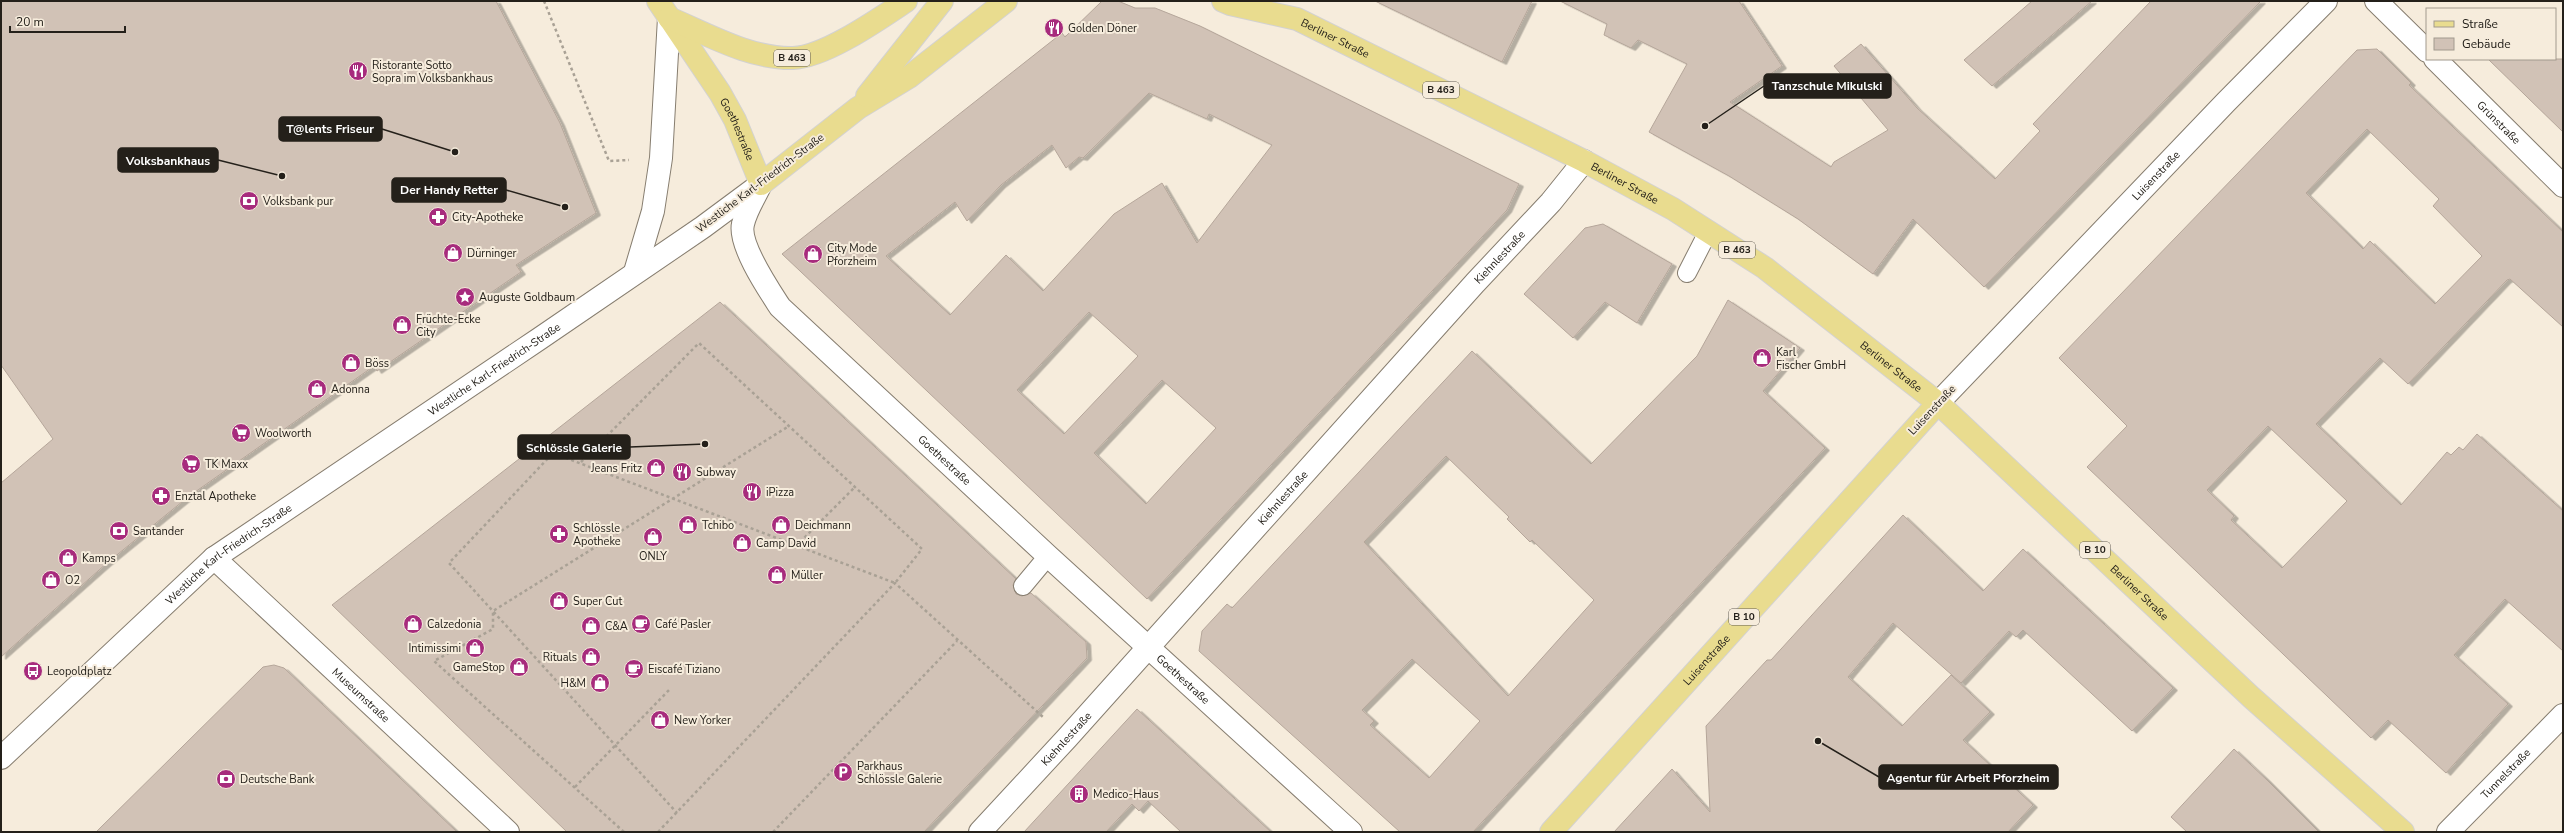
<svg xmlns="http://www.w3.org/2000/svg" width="2564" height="833" font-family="'Nunito Sans',sans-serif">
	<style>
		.building { fill: #d1c2b6; stroke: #b5a69a; fill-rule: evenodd; filter: url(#shadow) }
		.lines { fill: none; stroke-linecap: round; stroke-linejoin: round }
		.service-casing { stroke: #867d6f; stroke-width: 20 }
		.pedestrian-casing { stroke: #867d6f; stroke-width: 24 }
		.minor-casing { stroke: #867d6f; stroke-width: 24 }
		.tertiary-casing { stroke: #867d6f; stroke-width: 24 }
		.primary-casing { stroke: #d3d2d1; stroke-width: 24 }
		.path { stroke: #a9a195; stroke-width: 2.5; stroke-dasharray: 3 3; stroke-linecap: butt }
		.service { stroke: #fff; stroke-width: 18 }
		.pedestrian { stroke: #fff; stroke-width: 22 }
		.minor { stroke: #fff; stroke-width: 22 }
		.tertiary { stroke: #fff; stroke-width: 22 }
		.primary { stroke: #e9dc8f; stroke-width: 22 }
		.labels { text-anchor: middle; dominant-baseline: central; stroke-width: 4; stroke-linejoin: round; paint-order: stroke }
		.shield { fill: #f6ecdc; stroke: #635d54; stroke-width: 1 }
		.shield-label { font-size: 10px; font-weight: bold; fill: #24201a }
		.poi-label { font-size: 11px; fill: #24201a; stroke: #f6ecdc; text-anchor: start }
		.street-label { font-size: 11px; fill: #24201a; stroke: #f6ecdc }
		.leader { fill: none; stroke: #24201a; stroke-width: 1.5 }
		.callout-dot { fill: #24201a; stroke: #f6ecdc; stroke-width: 1.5 }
		.callout { fill: #24201a; stroke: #24201a; stroke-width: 1.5 }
		.callout-label { font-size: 12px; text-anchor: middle; font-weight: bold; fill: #fff }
	</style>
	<defs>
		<filter id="shadow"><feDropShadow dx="4.5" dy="2.5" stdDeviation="0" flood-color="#0004"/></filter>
	</defs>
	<rect width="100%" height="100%" fill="#f6ecdc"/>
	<path class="building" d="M1 1H496L560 123 596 213 516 265 521 272 377 371 374 366 188 497 107 563 1 657V483L53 439 1 365Z
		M1102 1H1118L1135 8H1155L1200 26 1519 184 1507 210 1147 599 782 254 1062 33 1065 37ZM1149 93 1207 119 1209 114 1272 145 1197 243 1162 183 1114 214 1043 291 1006 255 950 315 886 256 955 202 967 221 1001 185 1052 145 1066 168 1079 157 1083 158ZM1089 312 1138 356 1064 434 1017 390ZM1162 380 1216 428 1146 504 1094 453Z
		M1375 1H1532L1502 62Z
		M1560 1H1739L1782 66 1730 102 1831 167 1834 162 1888 130 1834 66 1861 44 1917 108 1995 179 2040 131 2033 124 2151 1H2261L1984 287 1913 219 1873 274 1798 219 1729 176 1649 132 1687 64 1638 40 1631 48 1604 35 1607 24Z
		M2032 1H2092L1992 86 1964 60Z
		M2377 49 2411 83 2409 85 2563 232V327L2510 279 2507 280 2408 384 2380 358 2316 424 2401 505 2447 452 2451 455 2459 447 2463 450 2477 434 2563 511V651L2505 599 2454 655 2508 704 2446 773 2388 720 2371 738 2087 467 2127 426 2059 358 2357 50ZM2367 129 2439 199 2433 206 2482 256 2435 304 2370 241 2363 249 2306 193ZM2268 426 2347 501 2282 568 2231 520 2234 516 2207 490Z
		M2488 59H2563V132Z
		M1603 224 1672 264 1637 323 1605 302 1573 338 1524 294 1585 228Z
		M1728 300 1800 348 1763 391 1825 448 1473 832H1400L1199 651 1202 631 1227 604 1232 608 1472 351 1591 464 1697 356ZM1446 456 1509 517 1507 519 1530 542 1532 540 1594 600 1508 696 1364 542ZM1412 659 1480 721 1429 778 1370 725 1374 721 1362 710Z
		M720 302 1016 579 1013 585 1016 594 1022 596 1031 593 1086 642 1087 658 924 832H567L332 605Z
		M1903 515 1983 591 2023 549 2173 688 2132 731 2023 630 2016 637 2009 631 1961 683 1893 623 1848 677 1902 726 1951 675 1990 712 1963 740 2033 805 2008 832H1614L1672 769 1710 812 1706 726 1767 660H1771Z
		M274 665 284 668 457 832H96L263 667Z
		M1137 709 1271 832H1181L1148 801 1139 811 1132 804 1106 832H1024Z
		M2234 749 2267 780 2319 832H2187L2171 817Z"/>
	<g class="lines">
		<defs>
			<path id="service" d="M1687 273 1708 232
				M1023 586 1048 556"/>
			<g id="pedestrian">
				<path d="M635 272 653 211 661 158 669 18"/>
				<path id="s1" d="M214 558 508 832"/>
				<path id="s2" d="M1 758 214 558 539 339 703 227 761 184"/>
			</g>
			<g id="minor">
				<path d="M2376 1 2427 51"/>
				<path id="s3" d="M2435 59 2563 186"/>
				<path id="s4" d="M761 184C755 197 746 210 743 224 738 244 769 290 780 307L1048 556 1351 832"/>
				<path id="s5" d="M980 832 1067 738 1475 283 1551 202 1584 161"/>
				<path id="s6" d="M2448 832 2563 715"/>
			</g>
			<g id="tertiary">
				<path id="s7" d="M1938 403 2226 102 2326 1"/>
			</g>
			<g id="primary">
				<path id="s8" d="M658 1 720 93 735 120 761 184 858 108 909 77 1006 1"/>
				<path id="s9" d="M1223 1 1230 4 1297 19 1584 161 1673 209 1765 268 1938 403 2251 697 2403 832"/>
				<path d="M669 18C707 34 750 59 793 58 825 57 879 19 906 1"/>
				<path d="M867 96 942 1"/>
				<path id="s10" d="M1551 832 1938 403"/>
			</g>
		</defs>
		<use href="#service" class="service-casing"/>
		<use href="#pedestrian" class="pedestrian-casing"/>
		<use href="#minor" class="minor-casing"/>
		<use href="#tertiary" class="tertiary-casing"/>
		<use href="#primary" class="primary-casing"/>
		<path class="path" d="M544 1 609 161 629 160
			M581 462 699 343 922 549 895 583 553 453 449 563 677 813
			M796 546 855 487
			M575 787 670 689
			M624 832 434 661 493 629V611L789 426
			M658 832 895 583 1043 717
			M773 832 957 641"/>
		<use href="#service" class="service"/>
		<use href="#pedestrian" class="pedestrian"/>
		<use href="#minor" class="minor"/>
		<use href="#tertiary" class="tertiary"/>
		<use href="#primary" class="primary"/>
	</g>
	<defs>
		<symbol id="restaurant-disc" viewBox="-11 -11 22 22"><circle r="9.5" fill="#a72b7d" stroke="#f6ecdc"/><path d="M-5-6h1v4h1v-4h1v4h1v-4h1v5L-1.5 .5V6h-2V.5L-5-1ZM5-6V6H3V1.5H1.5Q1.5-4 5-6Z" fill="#fff"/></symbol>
		<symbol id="bank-disc" viewBox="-11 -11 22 22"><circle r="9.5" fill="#a72b7d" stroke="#f6ecdc"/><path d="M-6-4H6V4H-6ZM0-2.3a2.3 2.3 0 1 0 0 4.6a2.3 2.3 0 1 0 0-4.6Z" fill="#fff"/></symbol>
		<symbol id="pharmacy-disc" viewBox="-11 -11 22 22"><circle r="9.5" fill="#a72b7d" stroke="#f6ecdc"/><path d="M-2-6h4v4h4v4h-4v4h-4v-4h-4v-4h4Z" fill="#fff"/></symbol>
		<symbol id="shop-disc" viewBox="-11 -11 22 22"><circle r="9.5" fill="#a72b7d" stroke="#f6ecdc"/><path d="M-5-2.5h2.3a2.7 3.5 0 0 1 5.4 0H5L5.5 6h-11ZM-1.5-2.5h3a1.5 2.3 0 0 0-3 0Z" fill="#fff"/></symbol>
		<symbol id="sight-disc" viewBox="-11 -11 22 22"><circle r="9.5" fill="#a72b7d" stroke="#f6ecdc"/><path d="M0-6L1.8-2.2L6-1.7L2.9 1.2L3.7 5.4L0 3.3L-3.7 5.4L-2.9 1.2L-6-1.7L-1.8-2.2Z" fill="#fff"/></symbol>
		<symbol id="supermarket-disc" viewBox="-11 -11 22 22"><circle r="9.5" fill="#a72b7d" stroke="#f6ecdc"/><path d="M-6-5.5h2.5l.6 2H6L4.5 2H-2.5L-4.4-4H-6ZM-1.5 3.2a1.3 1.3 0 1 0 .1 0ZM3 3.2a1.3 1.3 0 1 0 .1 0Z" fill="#fff"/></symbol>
		<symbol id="cafe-disc" viewBox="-11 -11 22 22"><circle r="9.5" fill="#a72b7d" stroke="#f6ecdc"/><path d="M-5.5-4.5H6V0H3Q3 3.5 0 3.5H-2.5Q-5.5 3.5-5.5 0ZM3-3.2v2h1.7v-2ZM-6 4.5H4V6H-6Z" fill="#fff"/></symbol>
		<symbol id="bus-disc" viewBox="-11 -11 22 22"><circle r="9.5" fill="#a72b7d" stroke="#f6ecdc"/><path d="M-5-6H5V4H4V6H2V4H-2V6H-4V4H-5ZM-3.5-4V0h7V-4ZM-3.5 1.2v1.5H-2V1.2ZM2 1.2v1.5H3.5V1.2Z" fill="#fff"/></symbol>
		<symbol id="parking-disc" viewBox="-11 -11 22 22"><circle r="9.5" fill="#a72b7d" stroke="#f6ecdc"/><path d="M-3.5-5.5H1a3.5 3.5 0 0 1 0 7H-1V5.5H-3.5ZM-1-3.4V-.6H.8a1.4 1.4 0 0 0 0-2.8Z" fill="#fff"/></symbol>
		<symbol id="building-disc" viewBox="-11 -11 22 22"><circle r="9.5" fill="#a72b7d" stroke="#f6ecdc"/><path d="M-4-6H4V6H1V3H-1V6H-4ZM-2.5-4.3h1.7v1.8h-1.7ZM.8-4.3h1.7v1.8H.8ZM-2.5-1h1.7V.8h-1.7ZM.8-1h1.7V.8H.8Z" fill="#fff"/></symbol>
	</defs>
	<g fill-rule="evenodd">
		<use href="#restaurant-disc" x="1043" y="17" width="22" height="22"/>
		<use href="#restaurant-disc" x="347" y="60" width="22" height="22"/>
		<use href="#bank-disc" x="238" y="190" width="22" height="22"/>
		<use href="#pharmacy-disc" x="427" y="206" width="22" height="22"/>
		<use href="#shop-disc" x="442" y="242" width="22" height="22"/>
		<use href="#shop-disc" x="802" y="243" width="22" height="22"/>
		<use href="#sight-disc" x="454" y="286" width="22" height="22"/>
		<use href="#shop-disc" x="391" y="314" width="22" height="22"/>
		<use href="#shop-disc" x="1751" y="347" width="22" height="22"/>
		<use href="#shop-disc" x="340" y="352" width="22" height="22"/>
		<use href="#shop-disc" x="306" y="378" width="22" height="22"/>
		<use href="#supermarket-disc" x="230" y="422" width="22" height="22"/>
		<use href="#supermarket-disc" x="180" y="453" width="22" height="22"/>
		<use href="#shop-disc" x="645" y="457" width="22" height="22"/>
		<use href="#restaurant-disc" x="671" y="461" width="22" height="22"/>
		<use href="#restaurant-disc" x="741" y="481" width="22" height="22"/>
		<use href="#pharmacy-disc" x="150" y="485" width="22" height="22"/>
		<use href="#shop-disc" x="677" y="514" width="22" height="22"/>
		<use href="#shop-disc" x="770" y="514" width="22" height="22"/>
		<use href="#bank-disc" x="108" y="520" width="22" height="22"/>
		<use href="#pharmacy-disc" x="548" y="523" width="22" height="22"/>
		<use href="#shop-disc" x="642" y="526" width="22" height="22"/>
		<use href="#shop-disc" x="731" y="532" width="22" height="22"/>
		<use href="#shop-disc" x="57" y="547" width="22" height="22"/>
		<use href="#shop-disc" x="766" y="564" width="22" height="22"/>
		<use href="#shop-disc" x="40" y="569" width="22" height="22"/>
		<use href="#shop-disc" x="548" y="590" width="22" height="22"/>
		<use href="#shop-disc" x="402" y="613" width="22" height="22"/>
		<use href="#cafe-disc" x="630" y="613" width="22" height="22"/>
		<use href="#shop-disc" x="580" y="615" width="22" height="22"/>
		<use href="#shop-disc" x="464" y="637" width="22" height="22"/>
		<use href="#shop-disc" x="580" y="646" width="22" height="22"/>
		<use href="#shop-disc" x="508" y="656" width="22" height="22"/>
		<use href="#cafe-disc" x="623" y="658" width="22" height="22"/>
		<use href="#bus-disc" x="22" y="660" width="22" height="22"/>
		<use href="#shop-disc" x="589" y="672" width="22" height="22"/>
		<use href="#shop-disc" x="649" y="709" width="22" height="22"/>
		<use href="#parking-disc" x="832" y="761" width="22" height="22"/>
		<use href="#bank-disc" x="215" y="768" width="22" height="22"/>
		<use href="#building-disc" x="1068" y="783" width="22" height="22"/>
	</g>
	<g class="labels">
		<g class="shield">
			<rect x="774" y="50" width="36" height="16" rx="3"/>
			<rect x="1423" y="82" width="36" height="16" rx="3"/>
			<rect x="1719" y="242" width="36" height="16" rx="3"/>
			<rect x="2080" y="542" width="30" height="16" rx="3"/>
			<rect x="1729" y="609" width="30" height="16" rx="3"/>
		</g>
		<g class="shield-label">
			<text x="792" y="58">B 463</text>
			<text x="1441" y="90">B 463</text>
			<text x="1737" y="250">B 463</text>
			<text x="2095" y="550">B 10</text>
			<text x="1744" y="617">B 10</text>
		</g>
		<g class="poi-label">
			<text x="1068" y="28">Golden Döner</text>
			<text x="372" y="65">Ristorante Sotto<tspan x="372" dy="13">Sopra im Volksbankhaus</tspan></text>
			<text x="263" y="201">Volksbank pur</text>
			<text x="452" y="217">City-Apotheke</text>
			<text x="827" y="248">City Mode<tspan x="827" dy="13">Pforzheim</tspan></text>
			<text x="467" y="253">Dürninger</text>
			<text x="479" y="297">Auguste Goldbaum</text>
			<text x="416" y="319">Früchte-Ecke<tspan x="416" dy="13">City</tspan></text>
			<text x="1776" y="352">Karl<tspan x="1776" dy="13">Fischer GmbH</tspan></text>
			<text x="365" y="363">Böss</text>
			<text x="331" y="389">Adonna</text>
			<text x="255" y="433">Woolworth</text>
			<text x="205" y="464">TK Maxx</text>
			<text x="642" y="468" text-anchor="end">Jeans Fritz</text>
			<text x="696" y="472">Subway</text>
			<text x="766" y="492">iPizza</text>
			<text x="175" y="496">Enztal Apotheke</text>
			<text x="702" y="525">Tchibo</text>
			<text x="795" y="525">Deichmann</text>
			<text x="573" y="528">Schlössle<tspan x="573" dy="13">Apotheke</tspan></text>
			<text x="133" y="531">Santander</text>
			<text x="756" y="543">Camp David</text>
			<text x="653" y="556" text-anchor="middle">ONLY</text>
			<text x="82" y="558">Kamps</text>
			<text x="791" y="575">Müller</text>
			<text x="65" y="580">O2</text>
			<text x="573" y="601">Super Cut</text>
			<text x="427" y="624">Calzedonia</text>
			<text x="655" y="624">Café Pasler</text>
			<text x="605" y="626">C&amp;A</text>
			<text x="461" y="648" text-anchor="end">Intimissimi</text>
			<text x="577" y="657" text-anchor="end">Rituals</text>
			<text x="505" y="667" text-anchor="end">GameStop</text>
			<text x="648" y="669">Eiscafé Tiziano</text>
			<text x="47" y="671">Leopoldplatz</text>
			<text x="586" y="683" text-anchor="end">H&amp;M</text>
			<text x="674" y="720">New Yorker</text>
			<text x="857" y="766">Parkhaus<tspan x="857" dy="13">Schlössle Galerie</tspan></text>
			<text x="240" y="779">Deutsche Bank</text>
			<text x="1093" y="794">Medico-Haus</text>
		</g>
		<g class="street-label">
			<text stroke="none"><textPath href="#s9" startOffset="119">Berliner Straße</textPath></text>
			<text stroke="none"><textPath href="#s3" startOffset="90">Grünstraße</textPath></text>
			<text stroke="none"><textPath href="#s8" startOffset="151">Goethestraße</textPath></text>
			<text stroke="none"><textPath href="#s7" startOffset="315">Luisenstraße</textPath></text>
			<text transform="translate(760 183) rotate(-37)">Westliche Karl-Friedrich-Straße</text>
			<text stroke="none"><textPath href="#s9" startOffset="443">Berliner Straße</textPath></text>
			<text stroke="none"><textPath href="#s5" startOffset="775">Kiehnlestraße</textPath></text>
			<text stroke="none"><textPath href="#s9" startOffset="767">Berliner Straße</textPath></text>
			<text stroke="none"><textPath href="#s2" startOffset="630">Westliche Karl-Friedrich-Straße</textPath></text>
			<text transform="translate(1932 410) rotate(-47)">Luisenstraße</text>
			<text stroke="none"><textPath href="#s4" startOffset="361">Goethestraße</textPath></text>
			<text stroke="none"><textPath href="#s5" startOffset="451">Kiehnlestraße</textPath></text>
			<text stroke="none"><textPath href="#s2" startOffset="306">Westliche Karl-Friedrich-Straße</textPath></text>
			<text stroke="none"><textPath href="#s9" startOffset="1103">Berliner Straße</textPath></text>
			<text stroke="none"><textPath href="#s10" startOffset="232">Luisenstraße</textPath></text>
			<text stroke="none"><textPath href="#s4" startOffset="685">Goethestraße</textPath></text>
			<text stroke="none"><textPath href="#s1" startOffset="201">Museumstraße</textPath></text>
			<text stroke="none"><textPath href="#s5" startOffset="127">Kiehnlestraße</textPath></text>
			<text stroke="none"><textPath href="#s6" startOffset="82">Tunnelstraße</textPath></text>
		</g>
	</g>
	<path class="leader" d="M1705 126L1764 86M455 152L382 129M282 176L218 160M565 207L506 190M705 444L630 447M1818 741L1879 777"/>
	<g class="callout-dot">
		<circle cx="1705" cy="126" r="4"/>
		<circle cx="455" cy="152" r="4"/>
		<circle cx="282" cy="176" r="4"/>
		<circle cx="565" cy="207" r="4"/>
		<circle cx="705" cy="444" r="4"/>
		<circle cx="1818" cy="741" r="4"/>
	</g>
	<g class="callout">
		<rect x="1764" y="74" width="127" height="24" rx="4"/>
		<rect x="279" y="117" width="103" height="24" rx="4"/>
		<rect x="118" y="148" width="100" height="24" rx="4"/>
		<rect x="392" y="178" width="114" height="24" rx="4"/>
		<rect x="518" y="435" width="112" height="24" rx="4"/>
		<rect x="1879" y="765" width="179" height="24" rx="4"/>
	</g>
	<g class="callout-label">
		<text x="1827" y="90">Tanzschule Mikulski</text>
		<text x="330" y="133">T@lents Friseur</text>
		<text x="168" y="165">Volksbankhaus</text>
		<text x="449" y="194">Der Handy Retter</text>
		<text x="574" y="452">Schlössle Galerie</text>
		<text x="1968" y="782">Agentur für Arbeit Pforzheim</text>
	</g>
	<rect width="2564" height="833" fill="none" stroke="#24201a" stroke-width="4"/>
	<rect x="2426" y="8" width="130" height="52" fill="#f6ecdc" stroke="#a29a8e"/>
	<rect x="2434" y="21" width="20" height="6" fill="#e9dc8f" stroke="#a29a8e"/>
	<text x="2462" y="28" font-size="12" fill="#24201a">Straße</text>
	<rect x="2434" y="38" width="20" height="12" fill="#d1c2b6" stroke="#a29a8e"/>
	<text x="2462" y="48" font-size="12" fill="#24201a">Gebäude</text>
	<path d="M10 26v6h115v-6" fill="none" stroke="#24201a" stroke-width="2"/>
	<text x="16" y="26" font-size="12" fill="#24201a" stroke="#f6ecdc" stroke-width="3" paint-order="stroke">20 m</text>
</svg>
